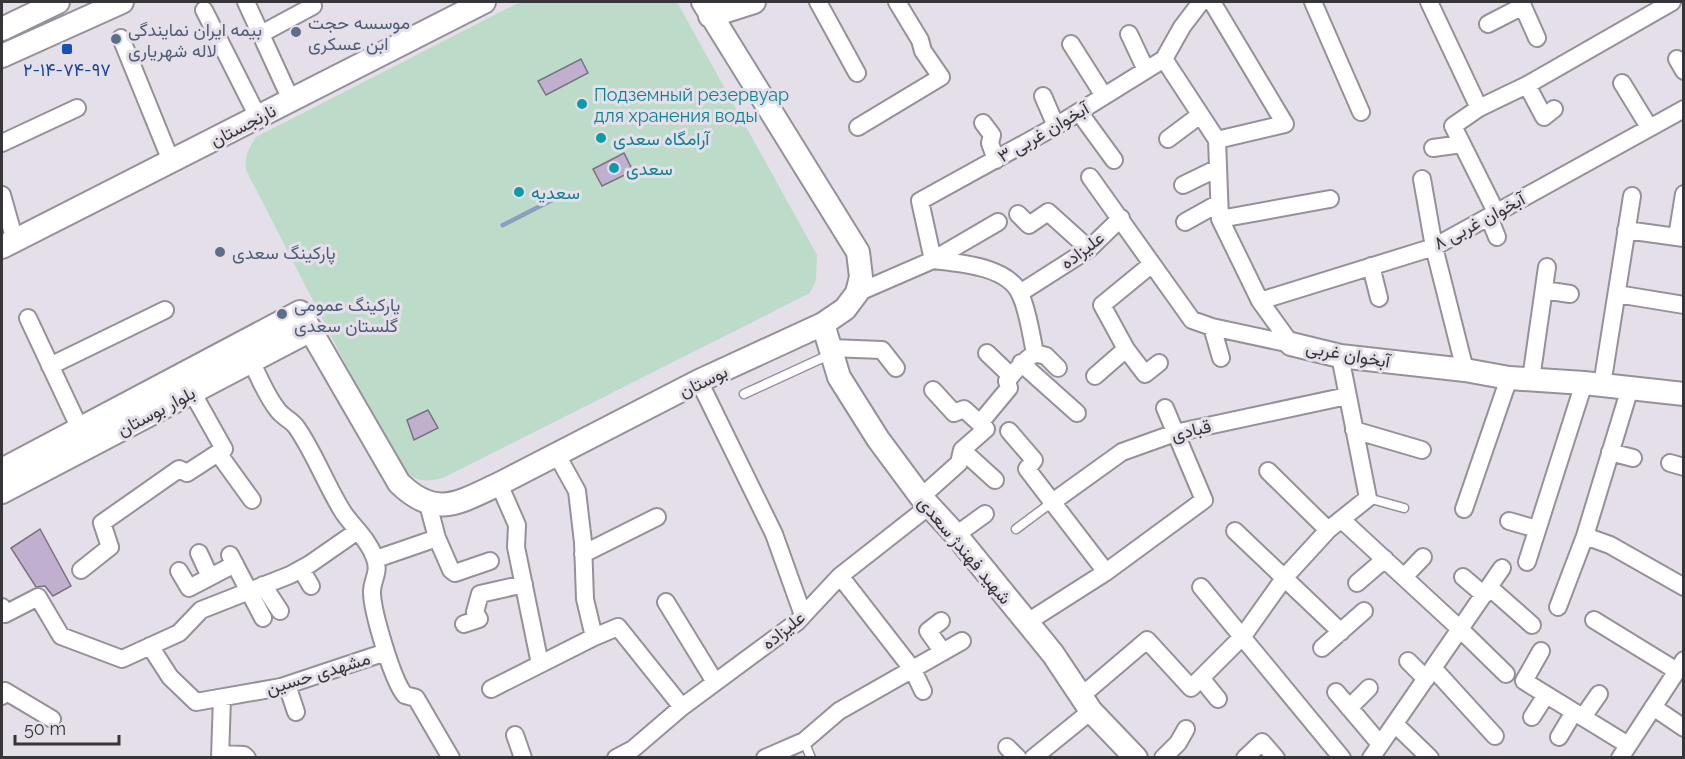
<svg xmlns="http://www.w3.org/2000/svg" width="1685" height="759" font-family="Raleway,Vazirmatn,sans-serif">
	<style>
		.green { fill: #bddbc9 }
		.water { fill: #8b9fbe }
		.building { fill: #c1afd0; stroke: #77727c; stroke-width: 1.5 }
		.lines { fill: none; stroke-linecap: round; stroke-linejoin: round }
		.lane-casing { stroke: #96909b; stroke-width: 11 }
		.street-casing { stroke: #96909b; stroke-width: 20 }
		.secondary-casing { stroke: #96909b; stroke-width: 26 }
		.lane { stroke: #fff; stroke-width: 8 }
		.street { stroke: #fff; stroke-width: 16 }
		.secondary { stroke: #fff; stroke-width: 22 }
		.service-dot { fill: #5c6f8a; stroke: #e5dfea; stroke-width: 2 }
		.transit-dot { fill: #1a4fb4; stroke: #e5dfea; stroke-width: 2 }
		.culture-dot { fill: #0f9aa8; stroke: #e5dfea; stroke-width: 2 }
		.labels { text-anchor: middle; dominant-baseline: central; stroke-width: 6; stroke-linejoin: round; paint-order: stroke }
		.service-label { font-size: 18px; fill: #4e5e75; stroke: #e5dfea; text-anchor: start }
		.transit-label { font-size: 18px; fill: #164399; stroke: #e5dfea }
		.culture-label { font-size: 18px; fill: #0d838f; stroke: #e5dfea; text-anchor: start }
		.street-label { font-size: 18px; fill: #373539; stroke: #e5dfea }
	</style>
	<rect width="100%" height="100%" fill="#e5dfea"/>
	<path class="green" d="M520 2H677L817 255 816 280 810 293 443 478C423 483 415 481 399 468L246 170C244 156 249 148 256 137Z"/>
	<path class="water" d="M561 193 563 197 502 228 500 224Z"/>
	<path class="building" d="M581 59 588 73 546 95 538 81Z
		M624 153 633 171 602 186 593 169Z
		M428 410 438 428 414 440 407 420Z
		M40 529 71 586 53 596 45 586 36 587 11 548Z"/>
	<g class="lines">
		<defs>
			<path id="lane" d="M744 394 831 354
				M1368 498 1404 508
				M1016 529 1051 503
				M804 741 811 758"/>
			<path id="street" d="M246 2 291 100
				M818 2 857 73
				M1201 2 1182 27 1164 59 1217 140 1220 219 1260 301 1291 344
				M1212 2 1285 124 1217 140
				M1313 2 1361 112
				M1429 2 1479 108
				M1521 2 1537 38
				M204 10 258 117
				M1488 24 1523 6
				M261 34 313 6
				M1129 34 1146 70
				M121 38 171 161
				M1071 44 1104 96
				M1677 59 1684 71
				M1622 83 1649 127
				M1527 85 1544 117 1554 109
				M1043 96 1056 126
				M1079 112 1114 160
				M983 123 992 135 990 143 996 160
				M858 127 941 77 923 51 920 40 897 2
				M1168 139 1200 115
				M2 143 77 108
				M1433 148 1462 144
				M1090 177 1192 320 1212 327 1291 344
				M1422 179 1434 247 1465 370
				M1183 185 1218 168
				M2 195 15 241
				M1496 212 1453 126 1479 108 1527 85 1672 2
				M1018 214 1029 225 1048 212 1089 249
				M1489 217 1497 237
				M1220 219 1330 199
				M1185 222 1219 203
				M1626 230 1684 238
				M1677 237 1684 194
				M1152 264 1102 305 1126 349 1145 374 1159 363
				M1371 266 1379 298
				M1544 290 1570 294
				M857 293 933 260 998 222
				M1020 293 1089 249 1121 218
				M1617 294 1684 305
				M1260 301 1434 247 1684 109
				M28 318 80 429
				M1212 327 1221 358
				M830 348 882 350 896 368
				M987 353 1011 376
				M1035 353 1046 356 1058 368
				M251 361C259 377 266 395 277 409 282 417 292 420 297 428 315 454 326 485 343 512 353 527 368 539 374 556 381 572 372 579 372 592 372 611 393 682 405 695L416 698 451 758
				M1021 363 1077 413
				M50 366 165 310
				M1095 376 1126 349
				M1531 379 1547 267
				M699 381 774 534 803 615
				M1602 385 1632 196
				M980 423 1009 388 1007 381C1016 369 1024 361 1035 353 1031 335 1028 310 1020 294 1008 266 959 263 933 260L920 201 1056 126 1164 59
				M1354 430 1422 450
				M1009 431 1034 460 1027 469 1106 572
				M962 450 995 480
				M1610 452 1633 458
				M218 453 252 500
				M557 455 577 491 583 542 585 599 594 637
				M1670 463 1684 467
				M1268 471 1328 530
				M499 484 517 525 516 547 540 664
				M921 497 959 463 962 450 986 429 964 409 954 413 933 390
				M1051 503 1122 452 1175 433 1347 396
				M428 504 437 538 451 570 455 573 490 561
				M1464 509 1509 378
				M1342 520 1460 629 1506 674
				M1509 521 1537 529
				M1235 531 1341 632
				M956 535 985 514
				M1585 536 1610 545 1684 587
				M199 553 210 577
				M583 554 657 517
				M230 555 263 618
				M376 559 437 538
				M1527 562 1584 383
				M301 569 311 586
				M81 570 110 547 102 523 179 469 187 473 224 449 192 392
				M179 571 189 588 235 564
				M840 576 913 670 923 691
				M1404 577 1423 557
				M1463 577 1484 595
				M1357 583 1385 559
				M263 585 280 611
				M1201 587 1342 758
				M1489 587 1532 625
				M666 602 715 682
				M2 607 5 614 38 597 61 636 122 659 179 633 201 610 290 575 310 564 356 532
				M1558 607 1585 536 1630 388
				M1594 620 1677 671
				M941 621 928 631 943 652
				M1026 623 1106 572 1204 500 1165 408
				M464 624 479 619 475 612 480 594 524 584
				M150 646 170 677 196 702 281 687 386 652
				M1322 648 1364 611
				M1541 651 1524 681 1628 745
				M1408 661 1426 679
				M1433 668 1495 736
				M1201 678 1218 699
				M287 685 296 712
				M491 689 594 637 618 627 682 707
				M1336 692 1380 744
				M2 696 5 691 52 719
				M1080 697 1147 640 1191 688 1243 636 1285 577 1328 530 1368 498 1340 356
				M1653 707 1684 728
				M1349 708 1369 688
				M1532 717 1546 695
				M1583 717 1599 694
				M1395 724 1430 758
				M515 735 523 758
				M1559 737 1574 712
				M1007 747 1018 758
				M221 754 244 755 247 758
				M220 758 222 698
				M616 758 633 749 682 707 797 622 840 576 928 507
				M765 758 804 741 839 711 962 641
				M1033 758 1091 711
				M1163 758 1178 743 1186 729
				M1245 758 1262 742 1276 758
				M1371 758 1502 568
				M1620 758 1684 660"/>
			<path id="secondary" d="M710 16 754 2
				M2 29 58 2
				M2 56 122 2
				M2 247 484 2
				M823 324 839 377 878 439 921 497 956 535 1053 654 1091 711 1136 758
				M1291 344 1340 356 1465 370 1509 378 1584 383 1684 394
				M2 470 300 312 399 483C436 519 458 503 499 484L699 381 823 324 845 309 857 293 861 277 858 252 703 2
				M2 492 311 330"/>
		</defs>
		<use href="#lane" class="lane-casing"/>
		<use href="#street" class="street-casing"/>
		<use href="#secondary" class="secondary-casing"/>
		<use href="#lane" class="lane"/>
		<use href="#street" class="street"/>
		<use href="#secondary" class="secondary"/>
	</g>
	<g class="service-dot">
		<circle cx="296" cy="32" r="6"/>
		<circle cx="116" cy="39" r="6"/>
		<circle cx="220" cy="252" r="6"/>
		<circle cx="282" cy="314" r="6"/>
	</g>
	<rect class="transit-dot" x="61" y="43" width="12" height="12" rx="3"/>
	<g class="culture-dot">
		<circle cx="582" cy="104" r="6"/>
		<circle cx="601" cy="138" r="6"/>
		<circle cx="614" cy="168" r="6"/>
		<circle cx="519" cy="192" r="6"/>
	</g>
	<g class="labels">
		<g class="service-label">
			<text x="308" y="22">موسسه حجت<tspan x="308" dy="21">ابن عسکری</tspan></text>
			<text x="128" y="29">بیمه ایران نمایندگی<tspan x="128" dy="21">لاله شهریاری</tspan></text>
			<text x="232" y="252">پارکینگ سعدی</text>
			<text x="294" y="304">پارکینگ عمومی<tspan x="294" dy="21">گلستان سعدی</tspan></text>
		</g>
		<g class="transit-label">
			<text x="67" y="69">۲-۱۴-۷۴-۹۷</text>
		</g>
		<g class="culture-label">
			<text x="594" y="94">Подземный резервуар<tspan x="594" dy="21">для хранения воды</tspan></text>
			<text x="613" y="138">آرامگاه سعدی</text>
			<text x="626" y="168">سعدی</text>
			<text x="531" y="192">سعدیه</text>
		</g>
		<g class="street-label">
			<text transform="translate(243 125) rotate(-27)">نارنجستان</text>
			<text transform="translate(1043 132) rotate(-30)">آبخوان غربی ۳</text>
			<text transform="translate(1479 221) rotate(-28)">آبخوان غربی ۸</text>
			<text transform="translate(1082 250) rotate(-37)">علیزاده</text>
			<text transform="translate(1348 354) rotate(10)">آبخوان غربی</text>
			<text transform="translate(703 381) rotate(-26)">بوستان</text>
			<text transform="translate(156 411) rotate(-28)">بلوار بوستان</text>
			<text transform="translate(1191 430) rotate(-14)">قبادی</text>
			<text transform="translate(965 550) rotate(50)">شهید فهندژ سعدی</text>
			<text transform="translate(783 630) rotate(-39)">علیزاده</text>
			<text transform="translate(318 673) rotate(-17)">مشهدی حسین</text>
		</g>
	</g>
	<rect width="1685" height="759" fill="none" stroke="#373539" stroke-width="6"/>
	<path d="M15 735v9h104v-9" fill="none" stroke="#373539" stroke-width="3"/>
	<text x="24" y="735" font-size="18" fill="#373539" stroke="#e5dfea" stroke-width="4.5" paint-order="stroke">50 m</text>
</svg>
